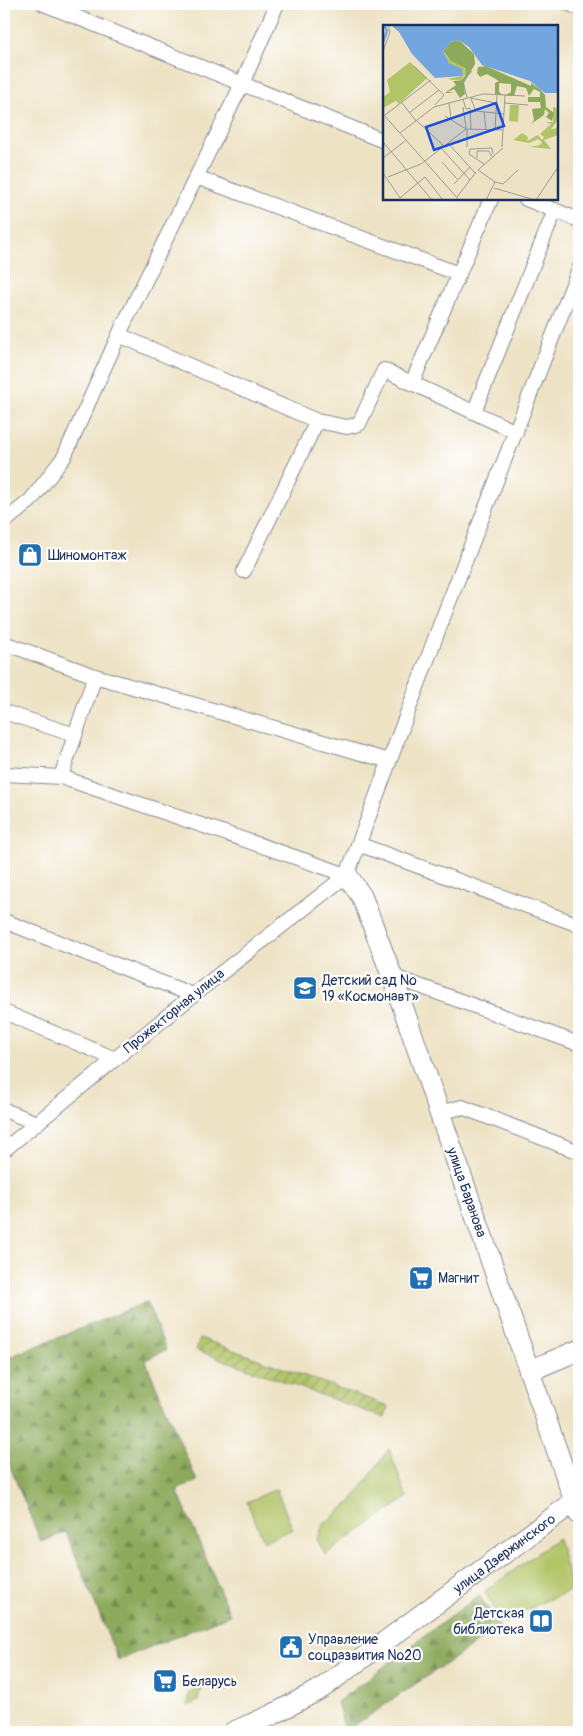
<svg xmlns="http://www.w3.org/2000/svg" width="583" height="1736" font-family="Pangolin,sans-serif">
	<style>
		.green { fill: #b2c468; stroke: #667a63 }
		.forest { fill: url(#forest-firs); stroke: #546c5d }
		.garden { fill: url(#garden-furrows); stroke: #667a63 }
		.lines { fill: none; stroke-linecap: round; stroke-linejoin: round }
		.street-casing { stroke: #848891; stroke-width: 16 }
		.secondary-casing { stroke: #848891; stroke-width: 22 }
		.street { stroke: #fff; stroke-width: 14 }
		.secondary { stroke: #fff; stroke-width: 20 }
		.labels { text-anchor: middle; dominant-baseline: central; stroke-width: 4.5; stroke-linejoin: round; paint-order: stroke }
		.poi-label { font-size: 14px; fill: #1b2f5e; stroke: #fff; text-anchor: start }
		.street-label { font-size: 14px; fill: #1b2f5e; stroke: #fff }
		.inset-river { fill: none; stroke: #73a6df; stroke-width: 2.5 }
		.inset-road { fill: none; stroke: #9a9a9b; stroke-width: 1 }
		.view { fill: #1d4ed8; fill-opacity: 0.15; stroke: #1d4ed8; stroke-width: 2.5 }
		.inset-edge { fill: none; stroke: #1b2f5e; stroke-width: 2.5 }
	</style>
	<defs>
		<pattern id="forest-firs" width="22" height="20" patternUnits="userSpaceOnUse" patternTransform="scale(1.25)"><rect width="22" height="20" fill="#8daa5c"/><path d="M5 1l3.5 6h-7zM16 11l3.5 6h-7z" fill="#728b4f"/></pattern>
		<pattern id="garden-furrows" width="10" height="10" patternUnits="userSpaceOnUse" patternTransform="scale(1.25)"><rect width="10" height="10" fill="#b2c468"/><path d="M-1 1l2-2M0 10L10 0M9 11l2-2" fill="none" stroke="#90a059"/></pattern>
	</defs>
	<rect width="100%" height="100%" fill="#fff"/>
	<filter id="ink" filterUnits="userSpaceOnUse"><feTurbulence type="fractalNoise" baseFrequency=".02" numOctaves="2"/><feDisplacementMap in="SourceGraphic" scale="10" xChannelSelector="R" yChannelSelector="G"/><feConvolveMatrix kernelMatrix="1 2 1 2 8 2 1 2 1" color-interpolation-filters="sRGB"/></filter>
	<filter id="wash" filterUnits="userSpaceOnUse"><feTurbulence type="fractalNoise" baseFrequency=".0096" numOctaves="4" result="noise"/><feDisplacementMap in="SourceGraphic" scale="20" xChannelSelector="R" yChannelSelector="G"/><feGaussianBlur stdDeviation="1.12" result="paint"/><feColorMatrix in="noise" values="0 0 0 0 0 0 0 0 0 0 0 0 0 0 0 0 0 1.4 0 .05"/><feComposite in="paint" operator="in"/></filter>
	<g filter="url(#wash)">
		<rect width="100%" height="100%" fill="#eee2c4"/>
		<path class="green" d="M389 1449 407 1498 325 1555 317 1539 323 1525 352 1501Z
			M276 1489 293 1529 264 1541 247 1502Z
			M558 1538 572 1590 540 1603 504 1623 484 1592Z
			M214 1680 224 1682 229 1689 219 1693 214 1688 207 1687 205 1682Z
			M202 1683 203 1688 199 1694 198 1701 188 1706 189 1694Z"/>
		<path class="forest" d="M147 1302 166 1350 145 1360 197 1481 177 1490 230 1615 118 1660 66 1532 41 1542 4 1452V1359Z
			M479 1595 500 1627 345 1732 337 1702Z"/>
		<path class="garden" d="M200 1338 388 1406 385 1418 196 1350Z"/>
	</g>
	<g filter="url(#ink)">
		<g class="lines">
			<defs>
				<path id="street" d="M44 4 384 141
					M569 4 579 8
					M196 177 459 274
					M526 199 579 220
					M119 335 317 421 347 427 359 424 384 370 516 432
					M412 383 491 199
					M474 412 555 210
					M4 522 31 500 64 457 122 328 242 84 277 4
					M244 571 317 421
					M4 643 95 676 389 761
					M4 712 75 735
					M4 774 61 777 347 875
					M61 777 95 676
					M358 844 579 925
					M347 875 442 620 579 269
					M4 921 193 995
					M392 976 579 1044
					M4 1012 115 1059
					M4 1110 37 1123
					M440 1113 462 1107 579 1152
					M4 1150 193 995 347 875"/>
				<g id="secondary">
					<path id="s1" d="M347 875 362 897 392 976 579 1514"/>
					<path d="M529 1371 579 1350"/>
					<path id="s2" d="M233 1732 272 1715 322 1688 575 1501"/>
				</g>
			</defs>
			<use href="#street" class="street-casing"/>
			<use href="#secondary" class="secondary-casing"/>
			<use href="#street" class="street"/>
			<use href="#secondary" class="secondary"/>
		</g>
	</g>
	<defs>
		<symbol id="shop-square" viewBox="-11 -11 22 22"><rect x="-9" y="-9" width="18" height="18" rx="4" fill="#1f6fb2" stroke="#fff"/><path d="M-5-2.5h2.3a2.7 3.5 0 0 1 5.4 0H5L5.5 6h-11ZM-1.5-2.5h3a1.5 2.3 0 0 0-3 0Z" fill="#fff"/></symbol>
		<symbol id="school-square" viewBox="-11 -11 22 22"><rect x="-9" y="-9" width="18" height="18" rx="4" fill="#1f6fb2" stroke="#fff"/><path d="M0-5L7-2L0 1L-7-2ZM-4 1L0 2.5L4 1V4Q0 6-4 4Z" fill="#fff"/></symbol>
		<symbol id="supermarket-square" viewBox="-11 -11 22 22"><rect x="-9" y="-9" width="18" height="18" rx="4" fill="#1f6fb2" stroke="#fff"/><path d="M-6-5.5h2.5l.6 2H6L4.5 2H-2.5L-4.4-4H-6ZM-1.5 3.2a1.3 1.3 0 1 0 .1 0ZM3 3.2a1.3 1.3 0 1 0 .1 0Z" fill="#fff"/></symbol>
		<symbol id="library-square" viewBox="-11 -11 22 22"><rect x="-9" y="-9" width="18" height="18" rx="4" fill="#1f6fb2" stroke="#fff"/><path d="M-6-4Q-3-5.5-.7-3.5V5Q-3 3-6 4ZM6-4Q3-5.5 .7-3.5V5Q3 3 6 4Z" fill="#fff"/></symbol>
		<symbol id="civic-square" viewBox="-11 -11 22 22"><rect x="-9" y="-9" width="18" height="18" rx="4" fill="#1f6fb2" stroke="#fff"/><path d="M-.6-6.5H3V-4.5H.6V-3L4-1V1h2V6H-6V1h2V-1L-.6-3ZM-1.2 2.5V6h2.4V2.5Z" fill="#fff"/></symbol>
	</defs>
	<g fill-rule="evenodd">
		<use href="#shop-square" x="16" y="541" width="28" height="28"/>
		<use href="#school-square" x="291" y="974" width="28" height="28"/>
		<use href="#supermarket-square" x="407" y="1264" width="28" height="28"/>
		<use href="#library-square" x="527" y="1607" width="28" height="28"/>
		<use href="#civic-square" x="277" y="1633" width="28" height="28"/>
		<use href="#supermarket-square" x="151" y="1667" width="28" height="28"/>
	</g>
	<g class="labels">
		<g class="poi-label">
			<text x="48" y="555">Шиномонтаж</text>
			<text x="322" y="980">Детский сад №<tspan x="322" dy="16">19 «Космонавт»</tspan></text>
			<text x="438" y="1278">Магнит</text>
			<text x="524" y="1613" text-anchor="end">Детская<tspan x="524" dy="16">библиотека</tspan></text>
			<text x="308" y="1639">Управление<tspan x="308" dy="16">соцразвития №20</tspan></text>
			<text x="182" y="1681">Беларусь</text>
		</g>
		<g class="street-label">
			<text transform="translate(174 1011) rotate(-39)">Прожекторная улица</text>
			<text stroke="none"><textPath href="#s1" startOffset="340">улица Баранова</textPath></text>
			<text stroke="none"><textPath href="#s2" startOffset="326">улица Дзержинского</textPath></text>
		</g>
	</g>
	<g transform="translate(383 25)">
		<rect width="175" height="175" fill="#eee2c4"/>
		<path d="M27 37 44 53 16 79 13 76 0 83V72L7 67 4 55ZM127 80H136L135 97 126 96ZM170 82 175 83V95L168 104 175 103V110L161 115 168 124 147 122 157 120 159 117 155 114 146 118 130 115 139 108 145 112 144 116 155 110 159 115 161 112 157 109 168 99 162 97H170Z" fill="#b2c468"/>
		<path d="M76 15 91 29 92 39 81 58 82 69 77 73 71 64 65 67 72 68H62L73 60 70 56H77L82 51 83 44 68 36 60 26 68 17ZM103 41 148 61V58L157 64 162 70 163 82 171 88 169 96 163 92 166 88 162 84 161 90 148 99 151 95 149 84 158 83 157 77H145V72H157V67L151 64 146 71 143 63 134 61 131 71 123 70 128 67V59L116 58V67L120 70 112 69V58L116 56 104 49 97 52 94 48 95 42Z" fill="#8daa5c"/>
		<path d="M61 28 68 36 83 43V48L77 56 64 54 79 51V45L66 38Z" fill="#b2c468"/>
		<path d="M8 0H175V68H162L147 56 99 40 86 22 76 15 68 17 60 26 66 38 79 44V51L52 53 29 29 16 7Z" fill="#73a6df"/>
		<path class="inset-river" d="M0 17 4 6 1 0"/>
		<path class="inset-road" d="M0 26 7 7 5 0M31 41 61 70 52 80M84 73 80 56 89 46M87 73 113 78M80 74 83 84 87 83 88 104M88 74 93 86 121 89M19 78 33 96M66 78 68 94M121 78 145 80M80 82 83 103M101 87 103 104M26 88 56 65M0 89 76 175M2 90 48 55M62 91 83 104M34 96 61 121M83 104 120 105M112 105 114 70M17 108 51 82 100 69 142 71M0 117 49 175M65 118 92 148M84 122V104M119 122 122 70M58 123 87 155M0 133 22 116M94 133V126H106L109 132M59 137 74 154M101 139 86 129 87 124 109 123 110 129M95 145 112 157 103 175M95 145 120 123M0 148 17 173M5 152 38 139 83 104M112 157 120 159 135 145M71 159 87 142M111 163 152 175M74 172 93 147M17 173 42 152 60 175M153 175 175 142"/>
		<path class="view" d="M113 78 121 101 51 125 43 102Z"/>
		<rect width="175" height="175" class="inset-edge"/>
	</g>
	<rect width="583" height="1736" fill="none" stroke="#fff" stroke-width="20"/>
</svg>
